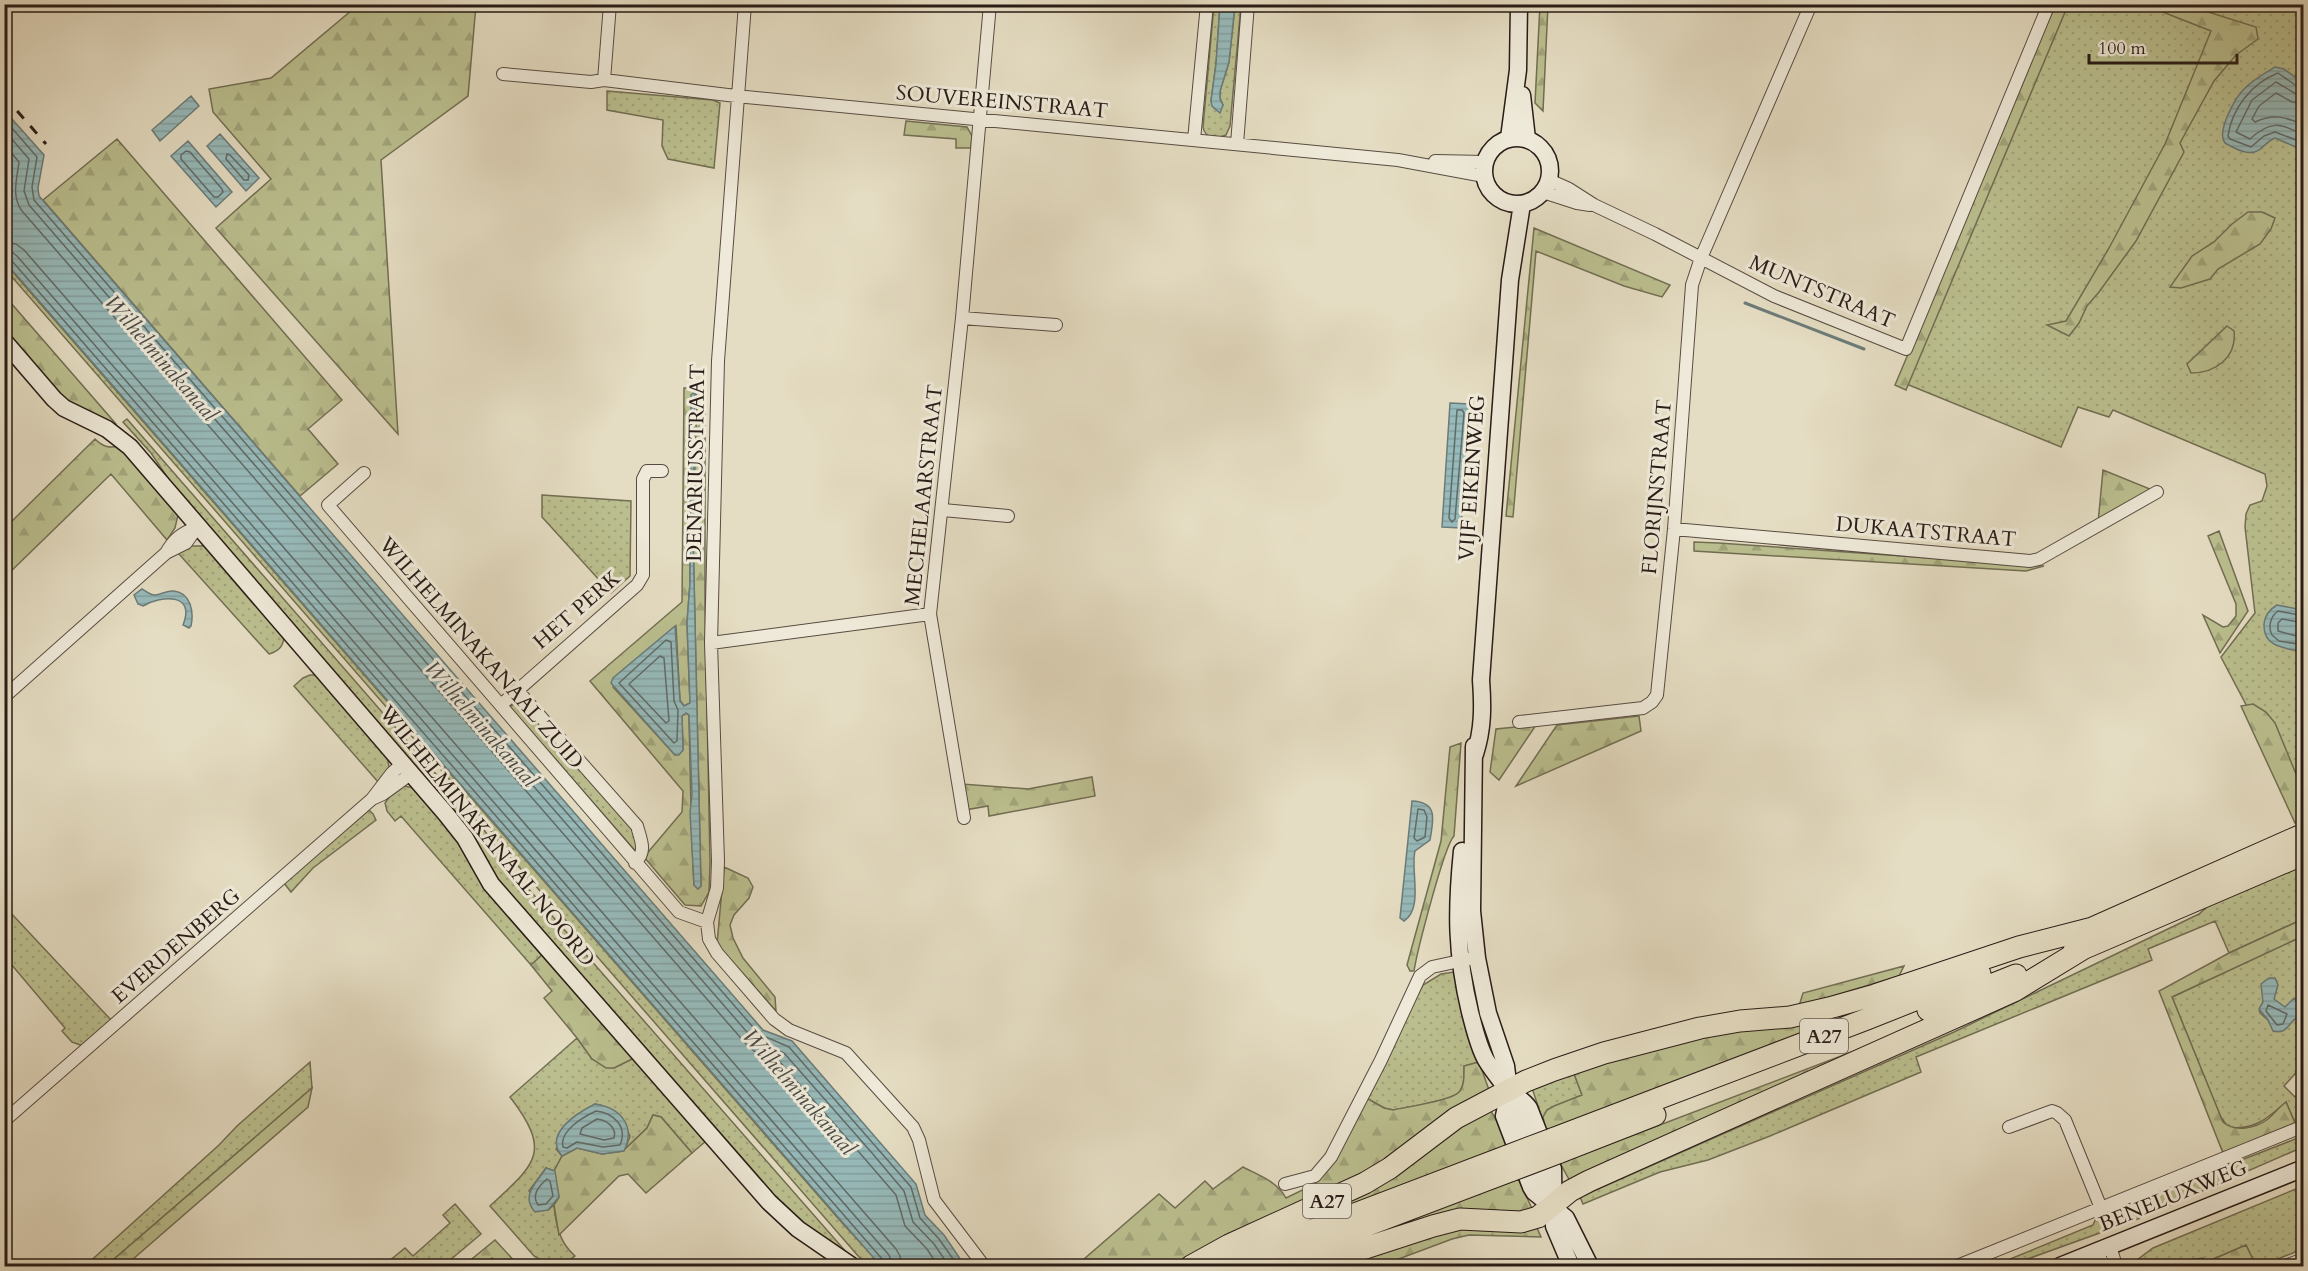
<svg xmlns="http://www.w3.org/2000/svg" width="2308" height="1271" font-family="Cardo,serif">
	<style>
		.grass { fill: url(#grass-dots); stroke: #726e53; stroke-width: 1.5; fill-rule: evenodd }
		.forest { fill: url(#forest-firs); stroke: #726e53; stroke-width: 1.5; fill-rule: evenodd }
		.garden { fill: #bbbf8f; stroke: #726e53; stroke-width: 1.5 }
		.water { fill: url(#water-rules); stroke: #6b7b79; stroke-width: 1.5 }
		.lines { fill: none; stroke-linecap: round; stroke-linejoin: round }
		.shore { stroke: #606b68; stroke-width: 1.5 }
		.stream { stroke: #6b7b79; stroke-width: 3 }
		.street-casing { stroke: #584c42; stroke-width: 14 }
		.secondary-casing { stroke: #291c17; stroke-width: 19 }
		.highway-casing { stroke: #291c17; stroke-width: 23 }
		.street { stroke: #eee9d8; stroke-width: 12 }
		.secondary { stroke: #eee9d8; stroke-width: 16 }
		.highway { stroke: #e5ddc3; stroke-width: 21 }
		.rail { stroke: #291c17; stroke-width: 3; stroke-dasharray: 10 10; stroke-linecap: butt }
		.highway-bridge-casing { stroke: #291c17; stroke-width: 23; stroke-linecap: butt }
		.highway-bridge { stroke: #e5ddc3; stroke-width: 21 }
		.labels { text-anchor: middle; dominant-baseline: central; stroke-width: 6; stroke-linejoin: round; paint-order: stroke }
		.shield { fill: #eee9d8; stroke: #645a51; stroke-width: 1.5 }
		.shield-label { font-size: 20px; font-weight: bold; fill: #291c17 }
		.street-label { font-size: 21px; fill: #291c17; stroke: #eee9d8 }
		.water-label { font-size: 22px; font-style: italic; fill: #4a4b48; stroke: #eee9d8 }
	</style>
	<defs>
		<pattern id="grass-dots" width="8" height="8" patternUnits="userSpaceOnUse" patternTransform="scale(1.5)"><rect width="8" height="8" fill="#bbbf8f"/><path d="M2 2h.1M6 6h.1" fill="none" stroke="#a1a47b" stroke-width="1.8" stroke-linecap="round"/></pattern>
		<pattern id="forest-firs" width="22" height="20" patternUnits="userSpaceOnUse" patternTransform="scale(1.5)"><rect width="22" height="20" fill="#bbbf8f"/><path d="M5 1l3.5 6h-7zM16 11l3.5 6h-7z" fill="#a1a47b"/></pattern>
		<pattern id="water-rules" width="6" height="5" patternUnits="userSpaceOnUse" patternTransform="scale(1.5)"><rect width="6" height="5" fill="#97baba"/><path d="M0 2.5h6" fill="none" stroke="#829f9f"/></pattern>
	</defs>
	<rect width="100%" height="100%" fill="#e5ddc3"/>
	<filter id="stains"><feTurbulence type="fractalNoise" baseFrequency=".00333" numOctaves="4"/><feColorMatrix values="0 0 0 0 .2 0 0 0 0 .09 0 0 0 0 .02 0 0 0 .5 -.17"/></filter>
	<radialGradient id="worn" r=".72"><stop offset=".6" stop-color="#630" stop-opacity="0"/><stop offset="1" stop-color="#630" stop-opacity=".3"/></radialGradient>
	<path class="grass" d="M1214 5H1220L1216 64 1211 101 1214 108 1220 111 1223 105 1220 98V91L1229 62 1235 5H1241L1230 126 1226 135C1217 139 1205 139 1203 127Z
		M2052 5H2303V813L2221 657 2255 613 2245 527 2246 514 2250 505 2262 501 2267 486 2265 474 2113 410 2109 417 2078 407 2061 447 1904 383Z
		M607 91 713 100 720 103 714 168 668 159 662 146 663 120 607 110Z
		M4 262 844 1225 882 1266H870L859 1257 513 860 469 802 5 269Z
		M127 419 482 827 512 870 847 1253 864 1266H860L833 1249 792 1216 498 884 172 484 151 453 123 422Z
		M542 495 631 501 630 576 611 593 542 517Z
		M189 546H206L284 635C284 646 279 651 269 654L178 553Z
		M310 675H317L387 755 389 767 379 783 294 686 303 678Z
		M519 699 635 832 638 854 510 707Z
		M404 786 419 789 544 953 531 965 401 816 395 821 387 811 385 803 390 796Z
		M369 810 373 814 376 820 313 868 291 892 284 883Z
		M2303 863V919L2229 953 2215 921 2148 949 2152 960 1916 1057 1921 1072 1770 1136 1708 1160 1660 1172 1583 1204 1580 1197 1954 1032 2199 914 2208 906Z
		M8 910 112 1021 83 1046 72 1042 62 1031 65 1028 11 964 5 969V913Z
		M2303 936V1065L2284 1086 2295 1097 2303 1089V1119L2295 1123 2286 1102C2268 1118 2254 1131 2228 1127L2220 1116 2172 997ZM2263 1002 2285 1007 2274 1031 2268 1020 2260 1013V1008Z
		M1454 972 1479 1062 1464 1066C1464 1074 1465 1087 1458 1093 1450 1101 1406 1107 1393 1110L1384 1108 1363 1096 1423 985 1441 974Z
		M577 1038 592 1059 614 1068 634 1058 706 1141 692 1153 661 1117 653 1115 647 1128 625 1149 630 1136C620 1117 618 1108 595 1104L556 1149 562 1156 554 1171 546 1168 529 1191 548 1210 554 1205C556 1225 559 1242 575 1256L562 1266H550L534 1256 490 1206C535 1164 553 1153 510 1097Z
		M310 1062 312 1088 106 1266H85L219 1145 237 1126Z
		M1573 1071 1582 1095 1547 1110 1544 1124 1532 1088Z
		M2303 1136V1147L2133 1221 2008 1266H1993L2093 1225 2097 1216Z
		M2303 1186V1249L2260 1266H2256L2246 1245 2209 1261 2211 1266H2129L2153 1248Z
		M455 1204 481 1234 443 1266H383L405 1248 413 1256 450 1223 443 1215Z"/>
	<path class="forest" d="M358 5H476L468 96 381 160 398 434 216 228 271 179 213 112 209 89 271 78Z
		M1540 5H1548L1543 111 1535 103Z
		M2055 5H2068L1906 390 1895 385Z
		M2145 5H2189H2186L2256 27 2258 39 2236 55 2214 81 2180 143 2184 152 2136 241 2099 292 2087 306 2079 323 2069 336 2047 325 2066 321 2109 248 2165 144 2211 31Z
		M906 121 967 127 972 136 971 148H956V139L904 135Z
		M117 139 342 400 308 429 338 464 300 496 43 200Z
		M2248 212H2262L2275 218 2271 229 2260 244 2218 269 2210 279 2181 288 2170 287 2192 256 2214 242 2232 224Z
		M1534 228 1670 285 1662 297 1624 286 1536 251 1513 517 1506 516Z
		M4 295 116 424 114 429 68 404 5 334Z
		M2227 326 2234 331C2237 357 2216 373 2191 373L2187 364Z
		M684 388H705V604L710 863 709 892 701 906 685 905 644 857 682 812 683 791 590 681 682 602ZM694 392 697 396 693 534 701 886 698 889 694 885C691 828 690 772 689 715L686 713 682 716 683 750 675 755 613 687 676 626 680 700 684 706 690 703 687 623 690 583V430Z
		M95 439C103 447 110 449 122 445L178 515 175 528 167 540 111 474 5 577V528Z
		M2103 470 2150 489 2144 497 2098 523Z
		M2219 531 2248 611 2220 653 2203 615 2223 627 2228 626 2236 616V604L2208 536Z
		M1694 542 1719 543 2044 566 2026 571 1694 551Z
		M2253 704 2266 712 2275 723 2303 791V819L2295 823 2241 706Z
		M1639 716 1641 731 1516 786 1557 725Z
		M1536 725 1499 780 1490 772 1496 729Z
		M1461 743 1454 836C1444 846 1417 952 1414 971H1410L1407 965 1441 841 1450 747Z
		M1092 777 1095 796 989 816 988 806 965 810 962 784 1028 789Z
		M724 867 748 878 753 887 749 898 734 915 730 925 733 938 743 958 775 997 776 1011 717 944Z
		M2303 919V936L2172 997 2223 1122C2235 1133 2256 1128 2268 1119 2275 1113 2279 1107 2286 1102L2295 1123 2223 1153 2159 991 2229 953Z
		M544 953 634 1058 614 1068H606L592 1059 577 1038 544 998 552 991 531 965Z
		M1904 966 1899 976 1799 1006 1803 993Z
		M1936 983 1546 1132 1543 1117 1547 1110 1554 1106 1582 1095 1573 1071 1588 1065Z
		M1896 1035 1571 1183 1560 1163Z
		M1479 1062 1489 1090 1397 1159 1174 1266H1076L1159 1194 1175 1208 1205 1181 1213 1189 1243 1167C1258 1175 1277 1181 1286 1198L1315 1184 1363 1096 1384 1108 1393 1110C1406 1107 1450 1101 1458 1093 1465 1087 1464 1074 1464 1066Z
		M312 1088 308 1107 125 1266H106Z
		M1487 1105 1499 1124 1508 1146 1240 1246Z
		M653 1115 661 1117 692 1153 646 1193 628 1174 619 1176 559 1235 554 1205 559 1197 554 1171 562 1156 577 1148 602 1154 623 1151 647 1128Z
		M1517 1176 1534 1213 1341 1250 1289 1266H1278Z
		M1458 1227 1537 1228 1541 1237 1469 1235 1452 1239 1380 1266H1331Z
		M495 1240 519 1266H500L492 1258 482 1266H471L467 1263Z
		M2246 1245 2256 1266H2211L2209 1261Z"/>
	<path class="garden" d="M2203 1258 2206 1266H2173L2187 1260Z"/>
	<path class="water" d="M1220 5H1235L1229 62 1220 91V99L1223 105 1220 113 1212 106 1211 101 1216 64Z
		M2275 67 2284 69 2303 83V150L2275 138C2267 141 2265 146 2259 150 2249 157 2234 148 2225 143 2216 132 2235 98 2244 89 2253 80 2265 73 2275 67Z
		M191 96 199 106 160 141 152 130Z
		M4 110 44 155 38 188 39 196 763 1030 792 1041 916 1184 925 1215 944 1235 965 1266H882L879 1264 5 262Z
		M220 134 259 178 246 191 207 146Z
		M188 141 232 192 216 207 171 156Z
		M695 392 693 534 701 886 698 889 694 885 690 813 692 794 689 715 686 713 682 716 683 750 679 755H675L611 683 613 678 675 626 680 701 684 706 690 703 687 623 690 583 691 395Z
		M1450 403 1470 404 1461 528 1442 527Z
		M142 589C146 591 149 595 155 595 161 595 167 590 174 591 191 593 194 612 191 626L189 628 183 625C196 593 162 595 143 606L138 604 134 595Z
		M2277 605 2303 610V652C2286 648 2263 648 2264 624 2265 616 2270 609 2277 605Z
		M1412 801C1439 802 1433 821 1430 840L1415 851C1410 869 1424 908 1404 921L1400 918Z
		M2269 978H2275L2278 985 2274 999 2285 1007 2294 998 2300 1005 2298 1017C2288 1022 2288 1035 2273 1031L2268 1020 2259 1009 2263 1002 2261 984Z
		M595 1104C621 1108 636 1126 624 1151L602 1154 577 1148 562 1156C543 1134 577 1113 595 1104Z
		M546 1168 555 1171 559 1197 548 1210 535 1212C520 1195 537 1183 546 1168Z"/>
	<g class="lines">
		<path class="shore" d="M2304 88 2298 87 2278 73C2252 83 2232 108 2228 136L2230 139 2251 147 2264 136 2275 132 2304 143
			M2304 95 2296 94 2276 82 2252 100 2236 132 2250 139C2271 120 2279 123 2304 135
			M2304 104 2292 102 2276 93 2259 106 2252 119 2255 122C2273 113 2286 117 2304 125
			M4 119 37 157 32 187 34 200 759 1034 789 1047 911 1187 920 1218 939 1239 958 1266
			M4 130 29 159 24 191 29 205 753 1039 784 1053 872 1153 904 1191 913 1222 934 1244 949 1266
			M4 144 19 162C17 179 11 196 22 211L746 1044 754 1051 779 1061 865 1159 896 1195 905 1226 927 1249 938 1266
			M186 151 190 152 222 189 223 192 218 197H214L181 159V155Z
			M227 154 230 155 249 175 248 180H244L226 159Z
			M4 242 16 244 24 250 896 1249 900 1256 902 1266
			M4 251 12 252 17 256 889 1255 893 1266
			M4 258 12 261 883 1260 885 1266
			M1457 410H1462L1464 413 1455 519 1452 522 1449 518Z
			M2304 616 2278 611C2270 617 2268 627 2272 635L2279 641 2304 645
			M2304 623 2282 619 2278 623V631L2304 638
			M666 640 671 642 674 701 678 710 677 741 674 743 619 683Z
			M660 656 664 658 669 721 666 723 629 684Z
			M1418 809 1424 810 1427 817 1425 837 1417 841 1414 838Z
			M2268 1005 2287 1014 2283 1024 2277 1025 2266 1011Z
			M596 1111C614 1113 628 1127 620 1145L603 1147 577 1142 567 1148 563 1147C559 1131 583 1117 596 1111Z
			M597 1119C607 1120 617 1128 614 1138L604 1140 580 1134 582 1128Z
			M547 1179 550 1181 553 1196 546 1204 538 1205C531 1195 539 1186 547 1179Z"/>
		<path class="stream" d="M1745 303 1864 349"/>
		<defs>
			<path id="street" d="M610 4 604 80 736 96 1398 160 1484 176
				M745 4 718 361 711 643 718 861 717 888 707 922 709 939 717 953 774 1019 789 1030 846 1053 913 1127 919 1140 934 1200 984 1266
				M503 74 591 82 604 80
				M1194 140 1207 4
				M1237 144 1248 4
				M1435 161 1485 162
				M1549 180 1569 189 1594 205 1655 234 1774 296 1906 349 2049 4
				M1543 192 1577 203 1590 205
				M962 318 1056 325
				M364 473 328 505 679 912 707 922
				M943 510 1008 516
				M1674 529 2030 561 2039 559 2157 492
				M166 553 186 543 196 529
				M711 643 930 614
				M517 690 637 826C641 841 647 851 635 863
				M4 697 166 553C174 539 182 533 197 527
				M501 705 637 585 643 575V479L647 471H662
				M1519 722 1643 708 1652 702 1657 695 1674 529 1692 285 1701 258 1811 4
				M403 763 392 773 372 799 383 794 412 773
				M964 818 930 614 962 318 990 4
				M4 1121 372 799
				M2009 1127 2052 1111 2057 1113 2065 1120 2101 1208
				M1285 1184 1315 1176 1331 1157 1381 1060 1420 976 1432 967 1469 959
				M2110 1246 2116 1266
				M2097 1251 2104 1266
				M1957 1266 2304 1126
				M2285 1266 2304 1259"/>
			<path id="secondary" d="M1522 95 1527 139
				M1484 171a33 33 0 1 1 66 0a33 33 0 1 1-66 0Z
				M1509 138 1518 70 1519 4
				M4 341 54 399 64 408 107 429 130 447 446 814 465 838 491 884 769 1202 798 1229 852 1266
				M1474 746 1472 911 1477 958 1488 1013 1506 1066 1509 1091 1553 1206
				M1475 754C1483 729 1483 707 1481 680L1510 280 1522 204
				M1462 851C1456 910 1456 954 1470 1012 1474 1027 1478 1046 1486 1060 1492 1070 1501 1081 1508 1090 1515 1096 1524 1100 1529 1108L1553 1169 1554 1226 1571 1266
				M1509 1092 1504 1116 1531 1187 1534 1192 1566 1218 1590 1266
				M2060 1266 2304 1168"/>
			<path id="highway" d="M2081 933 2304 834
				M2073 953 2304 854
				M1928 1010 2016 975
				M1552 1139 1867 1019 1980 974
				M1558 1153 1655 1115
				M1191 1266 1229 1245 1365 1183 1390 1168 1456 1118 1526 1081 1554 1070 1604 1053 1700 1028 1740 1021 1790 1017 1829 1008 1875 995 2019 947 2093 928
				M1218 1266 1507 1156
				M1260 1266 1513 1170
				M1310 1266 1433 1226 1460 1219 1521 1222 1538 1217 1570 1191 1589 1181 2014 991 2086 947"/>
		</defs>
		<use href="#street" class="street-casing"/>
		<use href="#secondary" class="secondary-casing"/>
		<use href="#highway" class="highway-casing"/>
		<use href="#street" class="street"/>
		<use href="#secondary" class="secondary"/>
		<use href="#highway" class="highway"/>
		<path class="rail" d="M4 96 46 144"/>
		<defs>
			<path id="highway-bridge" d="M1507 1156 1552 1139
				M1513 1170 1558 1153"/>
		</defs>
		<use href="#highway-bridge" class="highway-bridge-casing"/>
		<use href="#highway-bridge" class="highway-bridge"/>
	</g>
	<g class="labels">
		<g class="shield">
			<rect x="1800" y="1019" width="48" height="34" rx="4.5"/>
			<rect x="1303" y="1184" width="48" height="34" rx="4.5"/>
		</g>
		<g class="shield-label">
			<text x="1824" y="1036">A27</text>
			<text x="1327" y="1201">A27</text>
		</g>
		<g class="street-label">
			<text transform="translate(1002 102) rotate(5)">SOUVEREINSTRAAT</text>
			<text transform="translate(1822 292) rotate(23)">MUNTSTRAAT</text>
			<text transform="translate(696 463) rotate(-89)">DENARIUSSTRAAT</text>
			<text transform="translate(1472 478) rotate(-86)">VIJF EIKENWEG</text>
			<text transform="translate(1657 487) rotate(-85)">FLORIJNSTRAAT</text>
			<text transform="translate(924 495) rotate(-84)">MECHELAARSTRAAT</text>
			<text transform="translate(1926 532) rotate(5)">DUKAATSTRAAT</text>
			<text transform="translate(577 610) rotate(-41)">HET PERK</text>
			<text transform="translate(481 653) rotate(49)">WILHELMINAKANAAL ZUID</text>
			<text transform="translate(487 836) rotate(51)">WILHELMINAKANAAL NOORD</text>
			<text transform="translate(176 946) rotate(-41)">EVERDENBERG</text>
			<text transform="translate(2173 1196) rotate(-22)">BENELUXWEG</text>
		</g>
		<g class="water-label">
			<text transform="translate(161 358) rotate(49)">Wilhelminakanaal</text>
			<text transform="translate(481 724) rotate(49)">Wilhelminakanaal</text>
			<text transform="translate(799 1092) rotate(49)">Wilhelminakanaal</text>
		</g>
	</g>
	<rect width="2308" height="1271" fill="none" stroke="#e5ddc3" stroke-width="24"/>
	<rect x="6" y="6" width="2296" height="1259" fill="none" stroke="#291c17" stroke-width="3"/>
	<rect x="12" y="12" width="2284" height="1247" fill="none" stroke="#291c17" stroke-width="1.5"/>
	<path d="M2089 54v9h148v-9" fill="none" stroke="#291c17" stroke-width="3"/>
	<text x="2098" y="54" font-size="18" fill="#291c17" stroke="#eee9d8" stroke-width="4.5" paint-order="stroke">100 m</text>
	<rect width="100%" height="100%" filter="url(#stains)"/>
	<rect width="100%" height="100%" fill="url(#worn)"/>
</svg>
